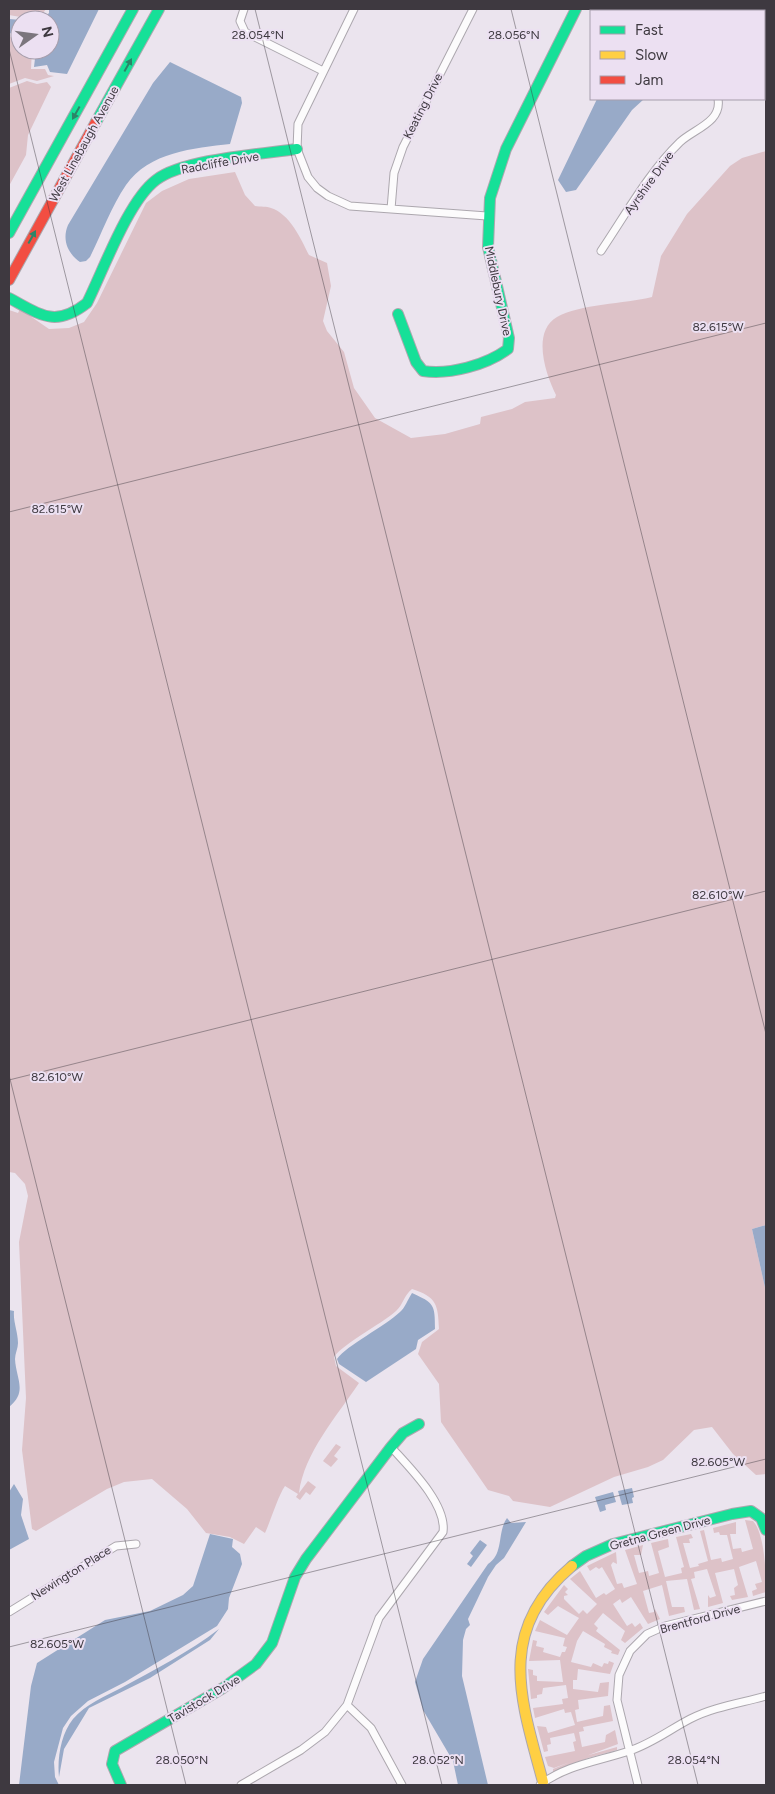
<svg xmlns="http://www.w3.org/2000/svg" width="775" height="1794" font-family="Figtree,sans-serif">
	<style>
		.green { fill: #ddc2c8 }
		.water { fill: #98aac8 }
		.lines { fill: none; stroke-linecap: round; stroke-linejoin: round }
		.street-casing { stroke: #aca7ae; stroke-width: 9 }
		.fast-casing { stroke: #aca7ae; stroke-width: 12 }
		.slow-casing { stroke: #aca7ae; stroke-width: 12 }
		.jam-casing { stroke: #aca7ae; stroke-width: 12 }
		.street { stroke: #fcfbfc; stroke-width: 7 }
		.fast { stroke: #16e098; stroke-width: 10 }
		.slow { stroke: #ffcf43; stroke-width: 10 }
		.jam { stroke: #f24e42; stroke-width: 10 }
		.oneway { fill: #2c8468 }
		.ticks { fill: none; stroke: #3e3940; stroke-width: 1; stroke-opacity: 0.45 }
		.labels { text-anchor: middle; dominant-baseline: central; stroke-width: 4; stroke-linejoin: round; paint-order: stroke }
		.street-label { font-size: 12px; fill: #3e3940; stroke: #ece0f2 }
		.ticks-label { font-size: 12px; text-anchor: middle; fill: #3e3940; stroke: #ece0f2; stroke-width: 4; stroke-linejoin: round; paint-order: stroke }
	</style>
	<rect width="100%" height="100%" fill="#ebe4ee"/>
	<path class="green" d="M9 9H46L38 20 9 15Z
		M9 37 20 38V50H32L31 69H45L48 75 54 76 37 81 25 78 9 84Z
		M27 81 37 84 47 82 51 87 28 135 26 155 9 186V88Z
		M766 151V1225L752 1229 766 1292V1474L756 1475 733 1454 712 1427 694 1430 663 1460 648 1467 614 1477 550 1507 513 1501 509 1496 488 1490 441 1422 439 1384 418 1354 422 1342 439 1329C438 1305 437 1297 412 1289 404 1295 403 1305 396 1311 380 1325 344 1343 334 1357L336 1366 359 1383C337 1416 304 1453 299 1493L308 1481 316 1487 310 1495 306 1492 300 1500 296 1497 298 1494 285 1486C278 1496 271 1520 265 1533L256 1527 244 1544 230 1537 206 1533 187 1509 152 1479 124 1482 107 1489 36 1531 32 1529 22 1450 26 1398 19 1242 28 1196 25 1184 15 1173 9 1172V310L18 313 20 309 49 329 69 328 84 322 97 303 146 203 162 191 189 179 235 172 245 195 255 206C260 207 267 206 271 208 290 214 301 239 309 255L327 263 331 286 323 321 327 331 344 352 354 388 375 418 411 438 445 434 480 424 481 417 512 409 525 402 555 398 556 395C546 375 531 332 557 317 579 304 625 304 652 297L661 256 687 214 730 166 742 158Z
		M336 1444 341 1447 334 1456 338 1459 331 1467 323 1461Z
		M745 1520 753 1521C765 1534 766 1574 766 1592L753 1596 752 1591 757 1589 755 1584 762 1582 756 1561 739 1567 748 1597 732 1600 730 1596 735 1595 734 1588 738 1585 734 1569 715 1573 723 1603 708 1607V1595L710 1598 716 1596 707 1569 694 1572 695 1578 691 1579 700 1609 694 1610 687 1579 666 1581 672 1607H684L685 1612 669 1616 662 1585 643 1591 649 1613 654 1612 655 1609 660 1619 648 1624 631 1597 622 1603 620 1599 613 1604 627 1626 632 1623 635 1627 640 1623 643 1628 625 1643 621 1640 625 1631 603 1613 594 1624 598 1628 596 1631 620 1650 618 1655 611 1653 612 1651 604 1647 605 1644 583 1631 577 1641 571 1662 591 1667 593 1663 602 1667 604 1663 608 1664 609 1661 614 1663 610 1674 578 1669 577 1680H573V1689L598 1692 600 1683 609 1682 608 1696 578 1700 579 1709 575 1710 577 1722 603 1716 604 1706 610 1705 613 1721 583 1727 584 1731 579 1732 582 1747 605 1742 606 1735 615 1730 618 1744 554 1768 548 1766 545 1757 575 1751 573 1742 576 1741 574 1733 550 1738 551 1744 547 1745 548 1751 544 1752 537 1726 546 1727 548 1733 575 1725 571 1712 565 1713 564 1709 535 1718 533 1708 563 1704 562 1699 568 1698 566 1685 543 1688 542 1694 537 1695V1698L531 1699 528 1669 533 1670V1675L537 1676V1681L563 1682 560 1660 529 1661 533 1640 537 1641 536 1646 544 1648 543 1652 560 1657 562 1652H565L567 1647 563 1646 565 1638 535 1631 540 1620 567 1635 579 1618 558 1606 548 1615 544 1612 564 1585 568 1589 565 1592 568 1595 564 1596V1599L579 1614 583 1610 587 1614 597 1604 570 1579 580 1571 596 1598 604 1593 606 1595 615 1589 602 1567 599 1569 596 1567 590 1571 587 1566 616 1552 617 1564 613 1562 611 1565 617 1584 622 1583 624 1588 637 1584 625 1550 643 1545 641 1555H634L639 1573 648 1571 649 1576 659 1573 651 1543 668 1539 669 1547 658 1551 665 1577 682 1573 681 1568 684 1567 676 1537 691 1534 693 1538 689 1539 690 1543H683L690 1568 699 1566 698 1564 708 1561 700 1531 704 1530 711 1560 721 1558 722 1562 733 1559 727 1535H720L719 1532 714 1533 713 1528 736 1522V1534H730L733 1549 741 1548 742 1552 753 1549Z
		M617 1747V1750L588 1758 553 1773V1769L582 1757Z"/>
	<path class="water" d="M49 9H99L67 74 50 72 47 65 34 67 36 50H50V20H42L49 13Z
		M9 19 21 20 20 35 9 33Z
		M170 62 241 97 242 103 230 144C194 148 149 152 126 185 111 207 102 233 90 257L86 261 80 262C67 253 62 239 68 225L153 83Z
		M597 99H644L632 110 576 190 566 192 558 180Z
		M766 1225V1292L752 1229Z
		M412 1293C434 1303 435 1304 435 1329L418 1340 416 1349 366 1382 339 1364 337 1359C347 1345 384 1327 400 1312 405 1308 408 1299 412 1293Z
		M9 1310 14 1311C13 1322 18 1332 18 1343 18 1348 15 1354 15 1359 16 1379 28 1392 9 1407Z
		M14 1484 23 1499 21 1515 29 1539 9 1550V1492Z
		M632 1488 634 1497 632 1498 633 1503 622 1505 618 1491Z
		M613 1492 616 1502 605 1505 606 1510 600 1512 595 1497Z
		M507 1518 511 1523 526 1522 504 1558 496 1565 488 1577 468 1619 470 1625 466 1629 463 1640 462 1676 488 1785H458L453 1761 423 1710 415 1682 423 1659 488 1564C504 1554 497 1532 507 1518Z
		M210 1534 233 1539 232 1547 240 1554 242 1564 229 1598 228 1609 217 1626 125 1682 88 1701 71 1716 63 1728 54 1762 55 1777 59 1785H19L31 1686 37 1663 105 1620 150 1611 183 1595 193 1586Z
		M480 1540 487 1545 471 1567 467 1564 473 1556 470 1553Z
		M219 1629 210 1640 150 1678 89 1708 64 1749 59 1777C57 1758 61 1734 73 1719 86 1704 104 1697 121 1688 154 1670 189 1652 219 1629Z"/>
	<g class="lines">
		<defs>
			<path id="street" d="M244 9 240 21 245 32 323 71
				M354 9 298 124 297 149 308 177 317 188 328 196 350 206 487 216
				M699 9V11
				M391 209 394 173 403 147 473 9
				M601 251C626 214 649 172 680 142 694 129 722 122 718 99
				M9 1612 116 1546 136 1544
				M347 1705 371 1728 402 1785
				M241 1785 301 1750 325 1732 347 1705 379 1618 443 1532C447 1504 409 1467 391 1447
				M540 1785C566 1765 599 1761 629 1751 651 1744 669 1730 690 1719 713 1707 741 1703 766 1696
				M638 1785 617 1700 619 1675 630 1651 647 1634 665 1626 766 1601"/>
			<path id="fast" d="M96 122 159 9
				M9 233 133 9
				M9 298C41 315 55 328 87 303 103 271 128 201 156 180 183 159 262 154 297 149
				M398 314 416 362 423 371C450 375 486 365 508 349L509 338 488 247 490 198 506 149 576 9
				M572 1566 586 1556 613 1544 732 1514 751 1511 761 1518 766 1530
				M121 1785 112 1764 115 1751 223 1688 256 1664 272 1643 295 1577 306 1559 391 1447 403 1433 419 1424"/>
			<path id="slow" d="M543 1782C521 1700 495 1631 572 1566"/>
			<path id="jam" d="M9 280 96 122"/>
		</defs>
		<use href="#street" class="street-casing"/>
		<use href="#fast" class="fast-casing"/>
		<use href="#slow" class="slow-casing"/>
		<use href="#jam" class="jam-casing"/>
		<use href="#street" class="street"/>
		<use href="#fast" class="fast"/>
		<use href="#slow" class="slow"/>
		<use href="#jam" class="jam"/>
	</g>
	<defs><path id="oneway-solid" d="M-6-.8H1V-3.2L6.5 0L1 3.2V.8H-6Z" transform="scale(1.25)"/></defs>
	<g class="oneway">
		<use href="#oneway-solid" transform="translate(128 65) rotate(-61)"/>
		<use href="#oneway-solid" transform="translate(76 113) rotate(119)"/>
		<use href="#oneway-solid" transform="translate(32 237) rotate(-61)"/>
	</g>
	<path class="ticks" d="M255 9 698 1785M511 9 766 1034M9 49 442 1785M9 512 766 323M9 1075 186 1785M9 1080 766 891M9 1647 766 1459"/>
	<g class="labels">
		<g class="street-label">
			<text transform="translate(423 106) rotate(-63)">Keating Drive</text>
			<text transform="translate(84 144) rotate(-61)">West Linebaugh Avenue</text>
			<text transform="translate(220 163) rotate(-10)">Radcliffe Drive</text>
			<text transform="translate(649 183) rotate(-54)">Ayrshire Drive</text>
			<text transform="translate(498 291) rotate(78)">Middlebury Drive</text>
			<text transform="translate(660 1533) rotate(-15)">Gretna Green Drive</text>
			<text transform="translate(71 1573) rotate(-32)">Newington Place</text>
			<text transform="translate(700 1619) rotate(-15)">Brentford Drive</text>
			<text transform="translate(204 1699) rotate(-31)">Tavistock Drive</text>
		</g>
	</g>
	<g class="ticks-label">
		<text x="258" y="39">28.054°N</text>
		<text x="514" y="39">28.056°N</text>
		<text x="718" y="331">82.615°W</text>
		<text x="57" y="513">82.615°W</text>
		<text x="718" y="899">82.610°W</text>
		<text x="57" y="1081">82.610°W</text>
		<text x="718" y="1466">82.605°W</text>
		<text x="57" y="1648">82.605°W</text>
		<text x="182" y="1764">28.050°N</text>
		<text x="438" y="1764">28.052°N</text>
		<text x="694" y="1764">28.054°N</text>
	</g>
	<rect width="775" height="1794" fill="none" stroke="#3e3940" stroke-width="20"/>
	<rect x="590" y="10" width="175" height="90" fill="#ece0f2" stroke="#a69dab"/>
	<rect x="600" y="26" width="25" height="8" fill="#16e098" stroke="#a69dab"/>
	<text x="635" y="35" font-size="15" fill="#3e3940">Fast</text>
	<rect x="600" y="51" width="25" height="8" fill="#ffcf43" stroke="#a69dab"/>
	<text x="635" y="60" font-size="15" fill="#3e3940">Slow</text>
	<rect x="600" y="76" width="25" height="8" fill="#f24e42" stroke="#a69dab"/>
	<text x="635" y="85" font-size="15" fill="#3e3940">Jam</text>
	<g transform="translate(35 35) rotate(76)"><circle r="24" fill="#ece0f2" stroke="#a69dab"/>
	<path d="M0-4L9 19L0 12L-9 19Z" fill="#7b757d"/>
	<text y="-8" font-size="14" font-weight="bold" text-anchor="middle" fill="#3e3940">N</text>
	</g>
</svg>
